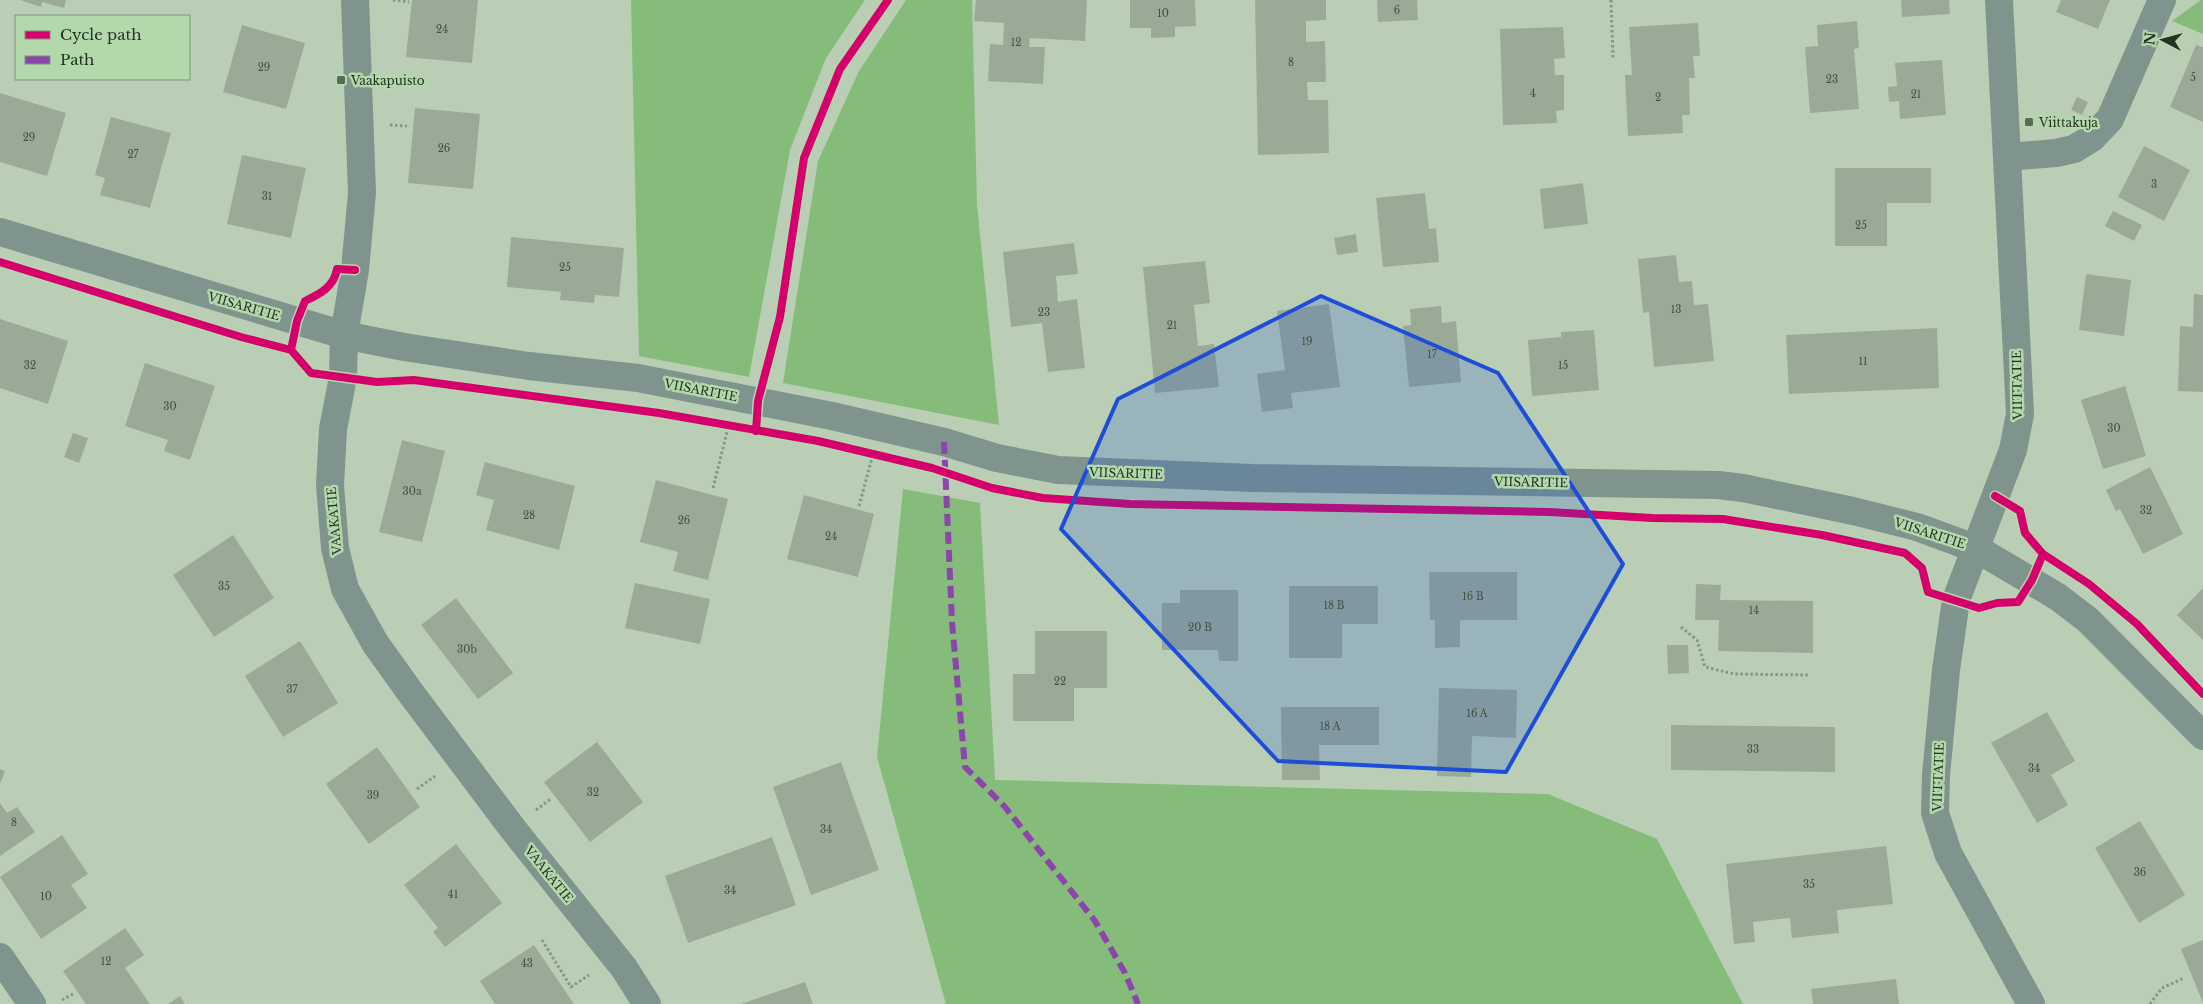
<svg xmlns="http://www.w3.org/2000/svg" width="2203" height="1004" font-family="'Libre Baskerville',serif">
	<style>
		.forest { fill: #85bc7a }
		.building { fill: #9aaa97 }
		.lines { fill: none; stroke-linecap: round; stroke-linejoin: round }
		.path { stroke: #83978d; stroke-width: 3; stroke-dasharray: 2.5 2.5; stroke-linecap: butt }
		.minor { stroke: #7e948c; stroke-width: 28 }
		.quiet { stroke: #8e44ad; stroke-width: 6; stroke-dasharray: 12 6; stroke-linecap: butt }
		.cycleway-casing { stroke: #b3d8ac; stroke-width: 11 }
		.cycleway { stroke: #d6006c; stroke-width: 8 }
		.marked { fill: #1d4ed8; fill-opacity: 0.2; stroke: #1d4ed8; stroke-width: 4; stroke-linejoin: round }
		.poi-dot { fill: #596956; stroke: #b3d8ac; stroke-width: 2 }
		.labels { text-anchor: middle; dominant-baseline: central; stroke-width: 5; stroke-linejoin: round; paint-order: stroke }
		.number-label { font-size: 10px; fill: #42513f }
		.poi-label { font-size: 12px; fill: #253322; stroke: #b3d8ac; text-anchor: start }
		.street-label { font-size: 12px; fill: #253322; stroke: #b3d8ac }
	</style>
	<rect width="100%" height="100%" fill="#baceb6"/>
	<path class="forest" d="M631 0H865L826 58 790 150 749 377 639 356Z
		M906 0H972L977 205 999 425 783 383 818 161 859 71Z
		M2201 0H2203V34L2172 21Z
		M903 489 980 503 995 780 1548 794 1657 839 1743 1004H946L877 757Z"/>
	<path class="building" d="M20 0H66L64 8 42 2 41 7Z
		M412 0H478L472 63 406 57Z
		M976 0H1087L1085 41 1030 38 1029 47H1045L1043 84 988 81 990 44 1003 45 1004 23 974 21Z
		M1130 0H1195L1196 26 1175 27V37L1151 38V28H1130Z
		M1255 0H1326V20L1306 21V42L1325 41 1326 82H1307L1308 100H1328L1329 153 1258 155Z
		M1377 0H1417L1418 20 1378 22Z
		M1901 0H1949L1950 14 1902 17Z
		M2061 0H2110L2098 29 2056 12Z
		M1857 21 1859 48 1854 49 1859 109 1810 113 1805 47 1818 46 1817 25Z
		M1698 23 1700 56H1693L1695 78H1689L1690 115H1682L1683 133 1628 136 1625 75H1632L1629 27Z
		M242 25 305 43 286 109 223 92Z
		M1563 27 1565 58 1554 59 1555 75H1564V110L1556 111 1557 123 1503 125 1500 29Z
		M2196 45 2203 47V122L2170 107Z
		M1942 60 1946 115 1900 119 1899 101 1889 102 1888 87 1897 86 1895 63Z
		M0 93 66 113 47 176 0 162Z
		M2077 97 2088 102 2082 115 2071 110Z
		M415 108 480 114 473 189 408 183Z
		M111 117 171 133 150 208 100 195 105 178 95 175Z
		M2144 146 2190 170 2164 221 2118 197Z
		M242 155 306 168 291 238 227 224Z
		M1835 168H1931V203H1887V246H1835Z
		M1583 183 1588 224 1544 229 1540 189Z
		M1425 193 1429 229 1436 228 1439 262 1383 267 1376 198Z
		M2113 211 2142 225 2134 241 2105 226Z
		M1356 234 1358 252 1337 255 1334 238Z
		M511 237 624 248 619 297 595 295 594 303 560 300 561 292 507 287Z
		M1074 243 1078 274 1056 276 1058 302 1077 299 1085 368 1048 372 1042 323 1011 327 1003 252Z
		M1676 255 1679 282 1692 281 1694 305 1708 304 1714 361 1654 367 1649 312 1643 313 1638 259Z
		M1205 261 1210 303 1194 305 1198 346 1214 344 1219 387 1155 393 1143 267Z
		M2086 274 2131 280 2124 336 2079 330Z
		M2194 294 2203 295V392L2178 391 2180 326 2193 327Z
		M1329 304 1340 387 1291 393 1293 408 1262 412 1257 374 1285 370 1277 311Z
		M1441 306 1442 323 1456 321 1461 382 1409 387 1403 326 1411 325 1410 309Z
		M0 319 68 341 48 404 0 388Z
		M1937 328 1939 388 1789 394 1786 335Z
		M1594 330 1599 390 1532 396 1528 340 1561 337V332Z
		M145 363 215 386 190 460 164 451 168 440 125 426Z
		M2125 386 2146 456 2103 469 2081 400Z
		M73 433 88 438 79 463 64 457Z
		M402 440 445 451 422 542 379 532Z
		M485 462 575 486 559 550 486 530 494 500 476 495Z
		M2150 467 2183 534 2143 554 2120 509 2116 511 2106 490Z
		M656 480 728 499 708 580 673 571 678 552 640 542Z
		M804 495 874 514 858 577 787 559Z
		M233 535 274 598 214 637 173 575Z
		M1429 572H1517V620H1460V647L1435 648V620H1430Z
		M635 583 710 599 700 644 625 628Z
		M1696 584 1721 585 1720 600 1813 601V653L1718 651 1719 620H1695Z
		M1289 586H1378V624H1342V658H1289Z
		M2203 588V640L2177 615Z
		M1180 590H1238V661H1219L1218 650H1162V603H1180Z
		M456 598 513 673 478 699 421 625Z
		M1035 631H1107V688H1074V721H1013V674H1035Z
		M300 641 338 703 283 737 245 676Z
		M1667 645H1688L1689 673 1668 674Z
		M1439 688 1517 690 1516 738 1472 736 1471 777 1437 776Z
		M1281 707H1379V745H1319L1320 780H1282Z
		M2047 712 2075 761 2051 775 2068 805 2037 823 1991 743Z
		M1671 725 1835 727V772L1671 770Z
		M597 742 643 802 590 842 544 782Z
		M377 747 420 807 369 844 326 784Z
		M841 762 879 870 811 895 773 787Z
		M0 769 5 771 0 784Z
		M0 803 7 813 17 807 35 832 0 856Z
		M2140 821 2185 895 2139 923 2095 848Z
		M62 835 88 874 71 885 87 908 41 939 0 877Z
		M772 837 796 905 688 943 665 876Z
		M456 844 502 903 445 947 433 932 438 928 404 885Z
		M1886 846 1893 904 1837 910 1839 933 1792 938 1790 918 1753 922 1755 942 1734 944 1726 864Z
		M125 928 144 955 125 968 150 1004H86L63 971Z
		M2203 940V1003L2181 949Z
		M534 945 574 1004H495L480 981Z
		M1896 979 1899 1004H1813L1811 989Z
		M805 982 813 1004H741Z
		M180 996 185 1004H168Z"/>
	<g class="lines">
		<path class="path" d="M393 0 409 2
			M1611 0 1613 58
			M390 125 407 126
			M713 488 728 428
			M859 506 872 458
			M1681 627 1697 640 1705 667 1734 674 1809 675
			M417 789 435 776
			M536 810 552 798
			M542 940 571 987 589 975
			M62 1000 73 994
			M2150 1004 2162 988 2184 978"/>
		<path class="minor" d="M355 0 362 193 355 270 344 335 343 377 333 429 330 485 335 548 345 589 375 643 410 692 513 829 624 968 647 1004
			M1999 0 2020 414 2013 450 1956 600 1946 670 1936 775 1935 813 1948 853 2031 1004
			M2007 157 2056 153 2074 149 2092 138 2110 119 2162 0
			M0 232 344 335 404 347 529 366 638 378 832 416 944 442 997 458 1058 470 1252 478 1718 485 1743 488 1853 511 1917 527 1977 549 2058 597 2088 620 2203 736
			M0 957 32 1004"/>
		<path class="quiet" d="M944 442 952 622 965 767 1005 807 1095 921 1125 973 1138 1004"/>
		<defs>
			<path id="cycleway" d="M0 262 241 337 291 350 311 373 377 382 414 380 659 413 818 441 932 468 992 488 1043 498 1130 504 1550 512 1652 518 1723 519 1822 535 1905 553 1922 568 1928 592 1979 608 1997 603 2018 602 2032 580 2043 554
				M291 350 297 321 305 301C320 294 334 287 337 269L355 270
				M756 431 758 401 780 317 804 158 840 69 888 0
				M1995 496 2020 511 2025 533 2043 554 2089 584 2137 624 2203 694"/>
		</defs>
		<use href="#cycleway" class="cycleway-casing"/>
		<use href="#cycleway" class="cycleway"/>
	</g>
	<path class="marked" d="M1321 296 1498 373 1623 564 1506 772 1278 761 1061 529 1118 399Z"/>
	<g class="poi-dot">
		<rect x="336" y="75" width="10" height="10" rx="2.5"/>
		<rect x="2024" y="117" width="10" height="10" rx="2.5"/>
	</g>
	<g class="labels">
		<g class="number-label">
			<text x="1397" y="10">6</text>
			<text x="1163" y="13">10</text>
			<text x="442" y="29">24</text>
			<text x="1016" y="42">12</text>
			<text x="1291" y="62">8</text>
			<text x="264" y="67">29</text>
			<text x="2193" y="77">5</text>
			<text x="1832" y="79">23</text>
			<text x="1533" y="93">4</text>
			<text x="1916" y="94">21</text>
			<text x="1658" y="97">2</text>
			<text x="29" y="137">29</text>
			<text x="444" y="148">26</text>
			<text x="133" y="154">27</text>
			<text x="2154" y="184">3</text>
			<text x="267" y="196">31</text>
			<text x="1861" y="225">25</text>
			<text x="565" y="267">25</text>
			<text x="1676" y="309">13</text>
			<text x="1044" y="312">23</text>
			<text x="1172" y="325">21</text>
			<text x="1307" y="341">19</text>
			<text x="1432" y="354">17</text>
			<text x="1863" y="361">11</text>
			<text x="30" y="365">32</text>
			<text x="1563" y="365">15</text>
			<text x="170" y="406">30</text>
			<text x="2114" y="428">30</text>
			<text x="412" y="491">30a</text>
			<text x="2146" y="510">32</text>
			<text x="529" y="515">28</text>
			<text x="684" y="520">26</text>
			<text x="831" y="536">24</text>
			<text x="224" y="586">35</text>
			<text x="1473" y="596">16 B</text>
			<text x="1334" y="605">18 B</text>
			<text x="1754" y="610">14</text>
			<text x="1200" y="627">20 B</text>
			<text x="467" y="649">30b</text>
			<text x="1060" y="681">22</text>
			<text x="292" y="689">37</text>
			<text x="1477" y="713">16 A</text>
			<text x="1330" y="726">18 A</text>
			<text x="1753" y="749">33</text>
			<text x="2034" y="768">34</text>
			<text x="593" y="792">32</text>
			<text x="373" y="795">39</text>
			<text x="14" y="822">8</text>
			<text x="826" y="829">34</text>
			<text x="2140" y="872">36</text>
			<text x="1809" y="884">35</text>
			<text x="730" y="890">34</text>
			<text x="453" y="894">41</text>
			<text x="46" y="896">10</text>
			<text x="106" y="961">12</text>
			<text x="527" y="963">43</text>
		</g>
		<g class="poi-label">
			<text x="351" y="80">Vaakapuisto</text>
			<text x="2039" y="122">Viittakuja</text>
		</g>
		<g class="street-label">
			<text transform="translate(244 306) rotate(16)">VIISARITIE</text>
			<text transform="translate(2017 385) rotate(-91)">VIITTATIE</text>
			<text transform="translate(701 390) rotate(11)">VIISARITIE</text>
			<text transform="translate(1126 473) rotate(2)">VIISARITIE</text>
			<text transform="translate(1531 482) rotate(1)">VIISARITIE</text>
			<text transform="translate(334 521) rotate(-95)">VAAKATIE</text>
			<text transform="translate(1930 533) rotate(18)">VIISARITIE</text>
			<text transform="translate(1938 777) rotate(-88)">VIITTATIE</text>
			<text transform="translate(549 874) rotate(51)">VAAKATIE</text>
		</g>
	</g>
	<rect x="15" y="15" width="175" height="65" fill="#b3d8ac" stroke="#7a9675"/>
	<rect x="25" y="31" width="25" height="8" fill="#d6006c" stroke="#7a9675"/>
	<text x="60" y="40" font-size="15" fill="#253322">Cycle path</text>
	<rect x="25" y="56" width="25" height="8" fill="#8e44ad" stroke="#7a9675"/>
	<text x="60" y="65" font-size="15" fill="#253322">Path</text>
	<g transform="translate(2163 40) rotate(276)" stroke="#b3d8ac" stroke-width="4" paint-order="stroke">
	<path d="M0-4L9 19L0 12L-9 19Z" fill="#253322"/>
	<text y="-8" font-size="14" font-weight="bold" text-anchor="middle" fill="#253322">N</text>
	</g>
</svg>
